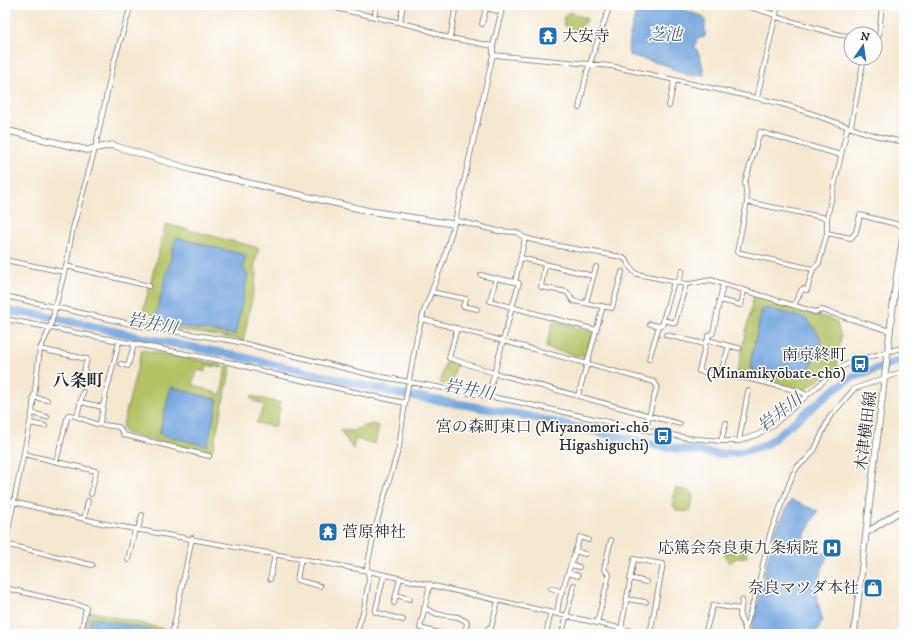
<svg xmlns="http://www.w3.org/2000/svg" width="909" height="639" font-family="'IM FELL DW Pica','Noto Serif JP',serif">
	<style>
		.green { fill: #b3c265; stroke: #6f7648; fill-rule: evenodd }
		.water { fill: #72a4dd; stroke: #4e6884 }
		.lines { fill: none; stroke-linecap: round; stroke-linejoin: round }
		.river { stroke: #72a4dd; stroke-width: 8 }
		.street-casing { stroke: #726d65; stroke-width: 5.5 }
		.secondary-casing { stroke: #726d65; stroke-width: 7 }
		.street { stroke: #fff; stroke-width: 4 }
		.secondary { stroke: #fff; stroke-width: 5.5 }
		.labels { text-anchor: middle; dominant-baseline: central; stroke-width: 3; stroke-linejoin: round; paint-order: stroke }
		.poi-label { font-size: 16px; fill: #2b2b2b; stroke: #fff; text-anchor: end }
		.street-label { font-size: 16px; fill: #2b2b2b; stroke: #fff }
		.water-label { font-size: 17px; font-style: italic; fill: #475b72; stroke: #fff }
		.neighbourhood-label { font-size: 17px; font-weight: bold; fill: #2b2b2b; stroke: #fff }
	</style>
	<rect width="100%" height="100%" fill="#fff"/>
	<filter id="ink" filterUnits="userSpaceOnUse"><feTurbulence type="fractalNoise" baseFrequency=".025" numOctaves="2"/><feDisplacementMap in="SourceGraphic" scale="8" xChannelSelector="R" yChannelSelector="G"/><feConvolveMatrix kernelMatrix="1 2 1 2 8 2 1 2 1" color-interpolation-filters="sRGB"/></filter>
	<filter id="wash" filterUnits="userSpaceOnUse"><feTurbulence type="fractalNoise" baseFrequency=".012" numOctaves="4" result="noise"/><feDisplacementMap in="SourceGraphic" scale="16" xChannelSelector="R" yChannelSelector="G"/><feGaussianBlur stdDeviation="0.9" result="paint"/><feColorMatrix in="noise" values="0 0 0 0 0 0 0 0 0 0 0 0 0 0 0 0 0 1.4 0 .05"/><feComposite in="paint" operator="in"/></filter>
	<g filter="url(#wash)">
		<rect width="100%" height="100%" fill="#f5e8d1"/>
		<path class="green" d="M570 12 587 19 585 23 576 31 564 25 563 18Z
			M166 224 259 248 254 268 257 274 243 342 237 339 166 328 140 322ZM177 238 246 255 243 267 154 322Z
			M754 295 836 321 841 336 837 367 803 391 736 377ZM762 310 816 331 821 339V345L798 376C781 377 767 373 751 370V359Z
			M553 321 591 331 593 334 586 358 546 348Z
			M142 350 223 365 222 368 207 365 205 372 198 370 192 384 221 395 226 366 231 367 213 448 210 454 125 433 122 428ZM171 387 218 400 159 434Z
			M446 360 457 363 451 386 440 383Z
			M251 396 281 403 275 427 256 423 265 406 251 399Z
			M371 424 379 426 375 444 355 439 353 449 340 430 355 431 356 429Z
			M675 488 689 491 693 495 691 509 687 512 677 511 673 505Z
			M746 550 747 557 737 558 729 563 723 552Z
			M89 611 168 630 167 634 92 617 88 634H84Z"/>
		<path class="water" d="M637 5H669L702 16 705 20V37L697 39 695 46 701 59 704 75 693 76 675 71 669 66 629 55 628 45Z
			M176 238 246 255 243 267 248 275 235 335 154 322Z
			M768 308 807 319 816 331 821 339V345L809 371 803 370 798 376H774L764 372 751 371V359L762 309Z
			M171 387 218 400 207 446 159 434Z
			M791 500 818 511 805 534V544L828 554 818 580 816 593 822 619 817 634H750L774 533Z
			M91 617 163 633 162 634H88Z"/>
		<g class="lines">
			<path class="river" d="M5 311 43 315 144 338 229 354 401 394 523 415 658 446 717 454 739 453 767 444 836 388 851 378 904 359"/>
		</g>
	</g>
	<g filter="url(#ink)">
		<g class="lines">
			<defs>
				<path id="street" d="M322 5 419 27 445 37 493 46V55L611 66 779 103C821 115 861 135 904 142
					M475 5 501 12
					M743 5 776 15
					M375 13 377 5
					M776 17 840 35 851 36
					M400 22 403 5
					M482 24 486 8
					M450 38 456 5
					M875 38 879 36 882 5
					M493 46 503 5
					M757 98 778 5
					M669 106 674 81
					M579 108 587 72 610 5
					M747 202 745 182 760 132 841 155
					M455 220 498 231 516 232 525 238 553 245 622 257C630 261 629 270 637 274L686 284C695 284 702 281 711 280L815 312 822 310 890 331
					M827 233 851 238 856 232 860 215 904 226
					M521 258 593 276
					M5 260 64 272
					M545 264 541 287 567 292 573 301 612 308 622 272
					M66 266 149 286
					M813 269 737 252 747 202 827 218
					M481 275 496 279
					M515 282 525 238
					M674 282 663 320 675 323 686 284
					M678 283 682 271
					M723 284 713 333 708 336V340L706 342 699 371 728 377 746 378 799 391 807 395
					M432 292 466 299 463 306 477 309
					M5 296 140 326 234 341 372 375 513 401 645 430 688 438 721 441H739L759 434 772 426 834 372 849 363 904 347
					M719 300 741 305 744 290
					M586 303 596 267
					M794 305 802 289 807 290 813 269 819 263 827 233V218L847 129 851 126 864 58
					M5 319 233 363 273 374 405 403
					M422 319 654 382 657 386 645 430
					M650 324 659 326
					M457 328 449 358 494 373 680 424
					M666 335 705 344
					M708 340 729 346 720 375
					M729 346 739 348
					M40 349 87 359 82 380 79 384 74 383
					M649 359 659 326 663 324V320
					M121 364 128 366 134 345
					M578 396 603 306
					M33 397 47 400
					M488 397C498 359 508 321 519 283L496 278 490 301 596 330
					M80 402 103 407
					M32 413 47 417
					M77 416 83 392
					M30 423 45 426
					M100 423 105 397 119 342
					M721 441 726 423
					M739 441 748 391
					M24 454 96 471 91 494
					M56 462 68 415H72L96 424 119 427 124 435 209 456
					M5 500 101 523 368 571 646 634
					M84 519 88 501
					M138 529 142 515
					M5 544 92 565
					M5 545 32 413 40 349 50 328 66 266 73 228 95 149 113 65 131 5
					M575 551 585 554
					M301 558 297 580 320 586
					M128 560 135 529
					M571 565 579 567
					M568 573 578 576
					M384 575 375 612 403 620
					M630 578 646 582
					M270 579 275 554
					M430 584 420 628 443 634
					M5 588 86 607 81 634
					M551 588 562 592
					M396 595 410 599
					M627 599 646 602
					M742 600 740 616 747 634
					M394 603 400 578
					M424 608 437 614 458 617 467 622 465 634
					M557 614 559 600 580 537 588 540
					M597 623 609 575 604 569 611 540
					M621 629 634 559 663 564 650 634
					M745 630 758 586 770 534 793 474 798 466 807 459 815 449 829 418 854 389 904 371
					M357 632 367 634
					M172 634 192 538
					M356 634 364 609 369 579 367 567 376 525 399 447 405 403 417 336 424 311 444 259 455 220 493 55
					M487 634 488 628H491L498 601
					M546 634 551 612
					M562 634 574 585
					M705 634 713 605 740 609"/>
				<path id="secondary" d="M5 130 87 150 112 145 193 170 369 211 453 224
					M866 533 897 513 904 512
					M854 634 896 281 904 231"/>
			</defs>
			<use href="#street" class="street-casing"/>
			<use href="#secondary" class="secondary-casing"/>
			<use href="#street" class="street"/>
			<use href="#secondary" class="secondary"/>
		</g>
	</g>
	<defs>
		<symbol id="temple-square" viewBox="-11 -11 22 22"><rect x="-9" y="-9" width="18" height="18" rx="4" fill="#1f6fb2" stroke="#fff"/><path d="M0-6L5-2H3V0L6.5 2.5H4V6H1.5V3h-3V6H-4V2.5H-6.5L-3 0V-2H-5Z" fill="#fff"/></symbol>
		<symbol id="bus-square" viewBox="-11 -11 22 22"><rect x="-9" y="-9" width="18" height="18" rx="4" fill="#1f6fb2" stroke="#fff"/><path d="M-5-6H5V4H4V6H2V4H-2V6H-4V4H-5ZM-3.5-4V0h7V-4ZM-3.5 1.2v1.5H-2V1.2ZM2 1.2v1.5H3.5V1.2Z" fill="#fff"/></symbol>
		<symbol id="hospital-square" viewBox="-11 -11 22 22"><rect x="-9" y="-9" width="18" height="18" rx="4" fill="#1f6fb2" stroke="#fff"/><path d="M-5-5h3v3.5h4V-5h3V5h-3V1.5h-4V5h-3Z" fill="#fff"/></symbol>
		<symbol id="shop-square" viewBox="-11 -11 22 22"><rect x="-9" y="-9" width="18" height="18" rx="4" fill="#1f6fb2" stroke="#fff"/><path d="M-5-2.5h2.3a2.7 3.5 0 0 1 5.4 0H5L5.5 6h-11ZM-1.5-2.5h3a1.5 2.3 0 0 0-3 0Z" fill="#fff"/></symbol>
	</defs>
	<g fill-rule="evenodd">
		<use href="#temple-square" x="537" y="25" width="22" height="22"/>
		<use href="#bus-square" x="849" y="353" width="22" height="22"/>
		<use href="#bus-square" x="652" y="425" width="22" height="22"/>
		<use href="#temple-square" x="317" y="521" width="22" height="22"/>
		<use href="#hospital-square" x="821" y="537" width="22" height="22"/>
		<use href="#shop-square" x="862" y="577" width="22" height="22"/>
	</g>
	<g class="labels">
		<g class="poi-label">
			<text x="562" y="36" text-anchor="start">大安寺</text>
			<text x="846" y="355">南京終町<tspan x="846" dy="18">(Minamikyōbate-chō)</tspan></text>
			<text x="649" y="427">宮の森町東口 (Miyanomori-chō<tspan x="649" dy="18">Higashiguchi)</tspan></text>
			<text x="342" y="532" text-anchor="start">菅原神社</text>
			<text x="818" y="548">応篤会奈良東九条病院</text>
			<text x="859" y="588">奈良マツダ本社</text>
		</g>
		<g class="street-label">
			<text transform="translate(866 431) rotate(-83)">木津横田線</text>
		</g>
		<g class="water-label">
			<text x="665" y="35">芝池</text>
			<text transform="translate(152 324) rotate(11)">岩井川</text>
			<text transform="translate(469 390) rotate(10)">岩井川</text>
			<text transform="translate(780 413) rotate(-38)">岩井川</text>
		</g>
		<g class="neighbourhood-label">
			<text x="78" y="381">八条町</text>
		</g>
	</g>
	<rect width="909" height="639" fill="none" stroke="#fff" stroke-width="20"/>
	<g transform="translate(863 46) rotate(13)"><circle r="19" fill="#ffffff" stroke="#aaaaaa"/>
	<path d="M0-3L7 15L0 10L-7 15Z" fill="#1f6fb2"/>
	<text y="-6" font-size="11" font-weight="bold" text-anchor="middle" fill="#2b2b2b">N</text>
	</g>
</svg>
